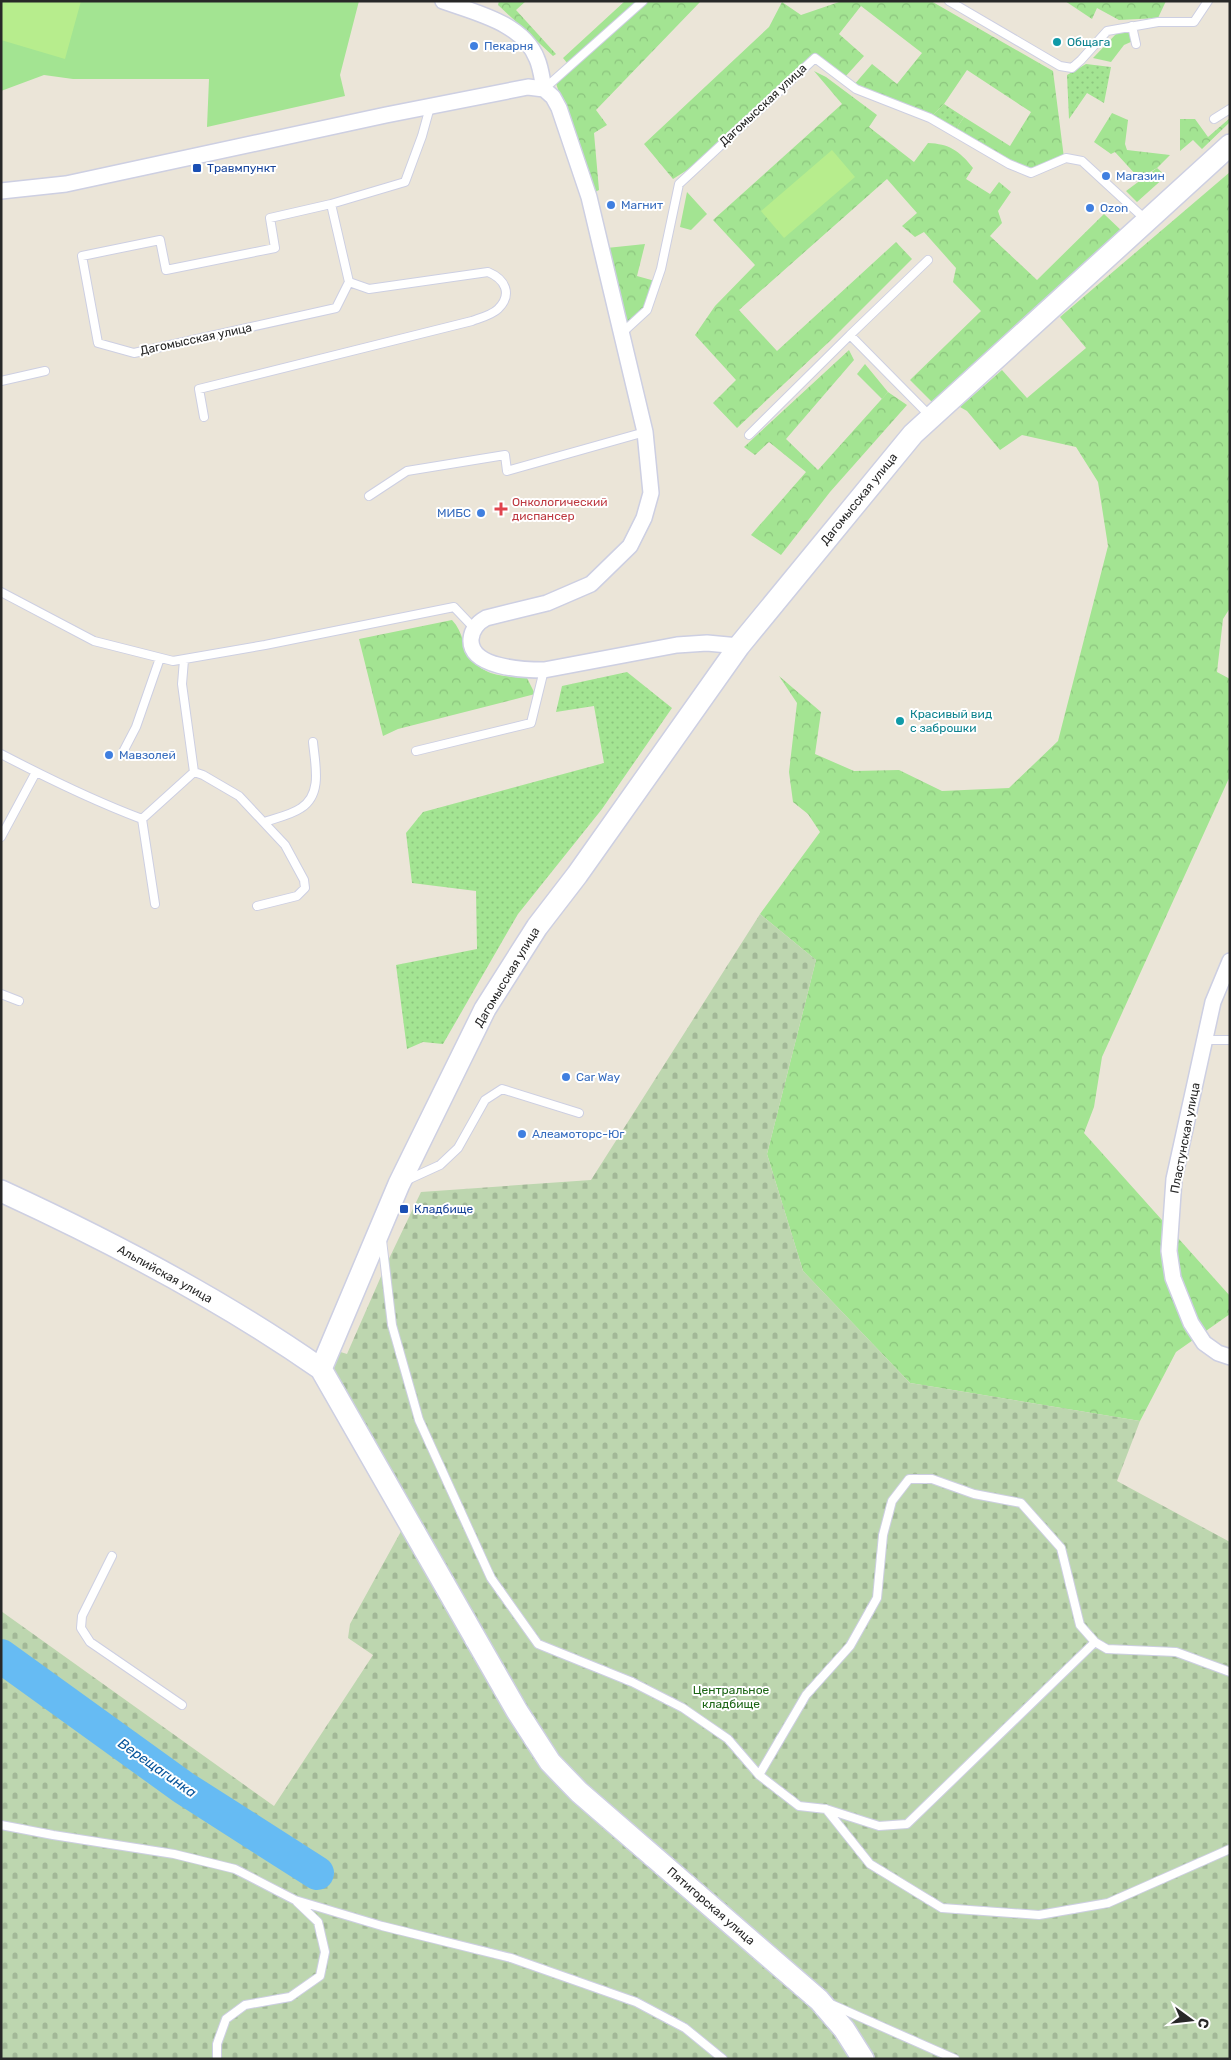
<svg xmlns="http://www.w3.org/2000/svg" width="1231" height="2060" font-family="Rubik,sans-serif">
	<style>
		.grass { fill: #a3e492 }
		.forest { fill: url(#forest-crowns) }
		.cemetery { fill: url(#cemetery-stones) }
		.garden { fill: url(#garden-dots) }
		.pitch { fill: #b7ed8d }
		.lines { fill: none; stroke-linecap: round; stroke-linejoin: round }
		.river { stroke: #66bbf3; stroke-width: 34 }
		.lane-casing { stroke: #cdcfe2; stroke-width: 10 }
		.street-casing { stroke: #cdcfe2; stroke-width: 18 }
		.secondary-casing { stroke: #cdcfe2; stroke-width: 24 }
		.lane { stroke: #fff; stroke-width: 8 }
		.street { stroke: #fff; stroke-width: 15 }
		.secondary { stroke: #fff; stroke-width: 21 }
		.culture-dot { fill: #0f9aa8; stroke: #fff; stroke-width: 2 }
		.shop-dot { fill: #3f7fe0; stroke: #fff; stroke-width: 2 }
		.transit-dot { fill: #1a4fb4; stroke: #fff; stroke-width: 2 }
		.health-dot { fill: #e0444e; stroke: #fff; stroke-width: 2 }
		.labels { text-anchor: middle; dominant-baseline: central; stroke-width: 4; stroke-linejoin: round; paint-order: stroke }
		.culture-label { font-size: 12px; fill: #0d838f; stroke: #fff; text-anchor: start }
		.shop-label { font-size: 12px; fill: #366cbe; stroke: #fff; text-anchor: start }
		.street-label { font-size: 12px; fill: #282828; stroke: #fff }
		.transit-label { font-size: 12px; fill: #164399; stroke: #fff; text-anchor: start }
		.health-label { font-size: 12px; fill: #be3a42; stroke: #fff; text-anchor: start }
		.park-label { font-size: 12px; fill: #1d6616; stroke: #fff }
		.water-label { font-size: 14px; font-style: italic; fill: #08559b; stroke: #fff }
	</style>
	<defs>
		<pattern id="forest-crowns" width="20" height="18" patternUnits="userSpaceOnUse" patternTransform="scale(1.25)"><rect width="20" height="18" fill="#a3e492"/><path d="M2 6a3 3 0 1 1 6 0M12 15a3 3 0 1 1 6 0" fill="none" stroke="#8cc47e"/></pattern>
		<pattern id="cemetery-stones" width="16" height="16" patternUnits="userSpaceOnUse" patternTransform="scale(1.25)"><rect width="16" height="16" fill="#bdd6af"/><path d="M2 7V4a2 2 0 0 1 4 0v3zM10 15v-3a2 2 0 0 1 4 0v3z" fill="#a2b897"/></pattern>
		<pattern id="garden-dots" width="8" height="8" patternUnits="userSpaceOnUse" patternTransform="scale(1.25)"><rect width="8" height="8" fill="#a3e492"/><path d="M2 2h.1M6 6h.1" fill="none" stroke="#8cc47e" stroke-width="1.8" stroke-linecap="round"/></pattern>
	</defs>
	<rect width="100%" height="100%" fill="#ebe5d8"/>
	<path class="grass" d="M1 1H359L340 75 345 96 207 127 209 79H73L44 75 1 91Z
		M625 1H638L568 64 563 58Z
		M1131 29 1133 41 1124 45 1111 62 1093 58 1116 34Z
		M1157 168 1166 176 1137 202 1126 191Z
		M687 192 707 214 691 230 680 227Z
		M865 364 888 392 882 399 857 374Z"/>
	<path class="forest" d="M499 1H526L516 10 556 54 553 56 498 5Z
		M644 1H701L596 110 607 125 594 133 599 190 591 194 555 80Z
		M842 1H931L1053 71 1064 158 1031 173 954 132 964 117 1010 146 1031 112 967 70 944 104 930 118 853 86 872 64 897 84 922 53 861 6 839 34 864 56 845 77 815 54 695 165 673 179 644 144 769 27 782 2 801 15Z
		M1065 1H1166L1158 18 1119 20 1097 8 1092 19Z
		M814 71 826 77 877 115 869 127 914 162 928 143C949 144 959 150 973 168L966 179 990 194 999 182 1011 192 998 211 1002 223 990 236 1037 280 1104 214 1124 233 935 405 910 380 981 311 953 282 956 268 924 232 915 237 902 226 917 213 887 179 739 310 777 351 896 242 912 259 831 340 737 428 713 403 736 380 695 335 715 306 755 265 713 220 842 104Z
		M1112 113 1128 120 1125 144 1127 150 1170 155 1157 168 1143 176H1137L1115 152 1111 154 1094 142Z
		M1230 118V122L1202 149 1193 140 1180 151V119H1195L1208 137Z
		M1230 172V608L1223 619 1217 672 1230 679V776L1102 1057 1094 1107 1084 1133 1230 1296V1314L1176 1352 1140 1421 910 1383 803 1271 767 1154 816 960 760 914 820 832 808 814 793 802 789 772 797 703 779 676 821 712 815 754 854 771 899 770 942 791 1009 788 1058 741 1108 546 1098 482 1076 447 1022 435 1000 450 967 411 960 407 1002 370 1027 398 1086 348 1060 317Z
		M645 244 637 276 655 281 645 309 616 336 597 249Z
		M849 350 854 360 786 439 818 470 888 392 907 405 830 492 781 555 751 535 806 472 769 442 755 455 744 447Z
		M452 620C464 633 462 646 471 658 484 677 506 676 527 678L535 694 398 729 383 736 359 639Z"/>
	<path class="cemetery" d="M760 914 816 960 767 1154 803 1271 910 1383 1140 1421 1117 1481 1230 1542V2059H1V1611L274 1806 373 1655 348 1638 350 1624 405 1524 321 1346 347 1354 386 1265 421 1192 591 1180Z"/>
	<path class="garden" d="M1086 64 1111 67 1104 103 1087 93 1069 119 1067 75Z
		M944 104 964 117 954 132 930 118Z
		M627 672 672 708 602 809 518 914 443 1044 423 1042 407 1049 396 965 477 949 476 891 412 883 406 833 423 812 604 763 594 706 556 712 562 686Z"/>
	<path class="pitch" d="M1 1H81L65 59 1 40Z
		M832 150 855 177 784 238 761 211Z"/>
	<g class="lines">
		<path class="river" d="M1 1656 184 1788 317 1873"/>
		<defs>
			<path id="lane" d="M949 1 1060 66 1072 68 1081 60 1107 31 1158 22H1194L1208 1
				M1132 26 1136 44
				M544 89 643 1
				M1214 119 1230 109
				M928 260 850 335 930 416
				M349 282 336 308 134 353 98 343 82 256 160 240 166 270 275 248 270 218 331 204 405 182 422 136 430 107
				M623 332 647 310 661 269 679 184 815 58 856 89 930 118 1009 164 1031 173 1066 158 1082 161 1145 219
				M1 381 45 371
				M204 417 199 389 472 321C480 318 492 315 498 309 513 294 505 279 488 272L369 289 349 282 331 204
				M749 435 850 335
				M369 496 407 471 505 455 507 471 645 432
				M1 592 94 641 173 661 265 645 454 607 474 628
				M416 751 531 723 544 670
				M123 752 136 727 160 658
				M1 754C47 778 94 801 142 819
				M194 772 203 775 239 796 285 845 304 880 305 888 297 896 257 906
				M264 822C276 818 291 815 301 808 323 794 315 764 313 742
				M1 837 36 772
				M155 904 142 819 194 772 182 684 184 660
				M1 994 19 1001
				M1204 1040H1230
				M405 1181 440 1165 458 1148 485 1100 502 1089 579 1113
				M382 1240 392 1325 419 1420 491 1578 538 1644 632 1682 683 1708 728 1739 759 1775 806 1695 850 1646 877 1598 883 1535 892 1501 909 1479H932L974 1494 1021 1503 1061 1548 1080 1625 1095 1642 1107 1649 1176 1652 1230 1672
				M112 1556 82 1616 81 1628 90 1642 182 1705
				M759 1775 799 1806 826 1809 879 1826 907 1824 1095 1642
				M826 1809 870 1864 942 1908 1039 1915 1108 1903 1230 1849
				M1 1825 53 1835 174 1854 235 1869 295 1900 382 1926 511 1958 636 2002 685 2028 723 2059
				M833 2005 955 2059
				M217 2059V2044L226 2019 245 2005 290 1997 320 1976 325 1952 318 1922 297 1902"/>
			<path id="street" d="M443 1C476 13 523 23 537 59 541 68 542 79 544 89
				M1 191 66 184 386 115 528 87 544 89 553 97 559 108 589 197 645 432 651 493 644 518 630 546 591 584 547 603 486 618C477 623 472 629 471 639 469 668 524 670 544 670L677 645 707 643 739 646
				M1230 961 1213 1002 1174 1179 1169 1251 1173 1278 1191 1323 1204 1343 1218 1353 1230 1357"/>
			<path id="secondary" d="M1 1191C112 1242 221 1299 321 1369L517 1711 550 1762 579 1792 819 2000 844 2029 863 2059
				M321 1369 399 1184 485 1009 537 927 577 875 739 646 913 434 1230 145"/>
		</defs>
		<use href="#lane" class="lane-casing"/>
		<use href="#street" class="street-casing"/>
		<use href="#secondary" class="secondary-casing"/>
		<use href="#lane" class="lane"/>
		<use href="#street" class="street"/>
		<use href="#secondary" class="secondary"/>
	</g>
	<g class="culture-dot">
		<circle cx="1057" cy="42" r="5"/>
		<circle cx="900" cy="721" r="5"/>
	</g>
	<g class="shop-dot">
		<circle cx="474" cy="46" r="5"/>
		<circle cx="1106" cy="176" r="5"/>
		<circle cx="611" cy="205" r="5"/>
		<circle cx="1090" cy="208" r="5"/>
		<circle cx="481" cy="513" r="5"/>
		<circle cx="109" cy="755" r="5"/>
		<circle cx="566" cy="1077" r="5"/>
		<circle cx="522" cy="1134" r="5"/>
	</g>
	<g class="transit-dot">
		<rect x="192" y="163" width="10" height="10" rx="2.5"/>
		<rect x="399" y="1204" width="10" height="10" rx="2.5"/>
	</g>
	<path class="health-dot" d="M498.5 501.5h5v5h5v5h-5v5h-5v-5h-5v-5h5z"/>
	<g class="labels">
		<g class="culture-label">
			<text x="1067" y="42">Общага</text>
			<text x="910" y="714">Красивый вид<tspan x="910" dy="14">с заброшки</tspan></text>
		</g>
		<g class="shop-label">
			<text x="484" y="46">Пекарня</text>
			<text x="1116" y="176">Магазин</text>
			<text x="621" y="205">Магнит</text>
			<text x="1100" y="208">Ozon</text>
			<text x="471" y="513" text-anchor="end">МИБС</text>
			<text x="119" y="755">Мавзолей</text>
			<text x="576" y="1077">Car Way</text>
			<text x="532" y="1134">Алеамоторс-Юг</text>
		</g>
		<g class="street-label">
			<text transform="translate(763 105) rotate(-43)">Дагомысская улица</text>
			<text transform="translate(196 339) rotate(-12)">Дагомысская улица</text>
			<text transform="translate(859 499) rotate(-51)">Дагомысская улица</text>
			<text transform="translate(507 977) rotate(-59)">Дагомысская улица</text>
			<text transform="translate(1185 1138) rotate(-79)">Пластунская улица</text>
			<text transform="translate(165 1274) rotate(29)">Альпийская улица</text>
			<text transform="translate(711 1906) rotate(41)">Пятигорская улица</text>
		</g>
		<g class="transit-label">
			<text x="207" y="168">Травмпункт</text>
			<text x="414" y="1209">Кладбище</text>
		</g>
		<g class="health-label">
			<text x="512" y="502">Онкологический<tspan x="512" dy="14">диспансер</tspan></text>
		</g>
		<g class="park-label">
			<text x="731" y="1690">Центральное<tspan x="731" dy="14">кладбище</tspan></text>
		</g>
		<g class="water-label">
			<text transform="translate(157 1768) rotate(35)">Верещагинка</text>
		</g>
	</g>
	<rect width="1231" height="2060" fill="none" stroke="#282828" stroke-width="5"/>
	<g transform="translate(1191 2020) rotate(105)" stroke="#ffffff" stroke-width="4" paint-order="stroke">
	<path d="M0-4L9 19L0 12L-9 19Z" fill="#282828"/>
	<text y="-8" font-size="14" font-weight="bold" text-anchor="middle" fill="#282828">С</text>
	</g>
</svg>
